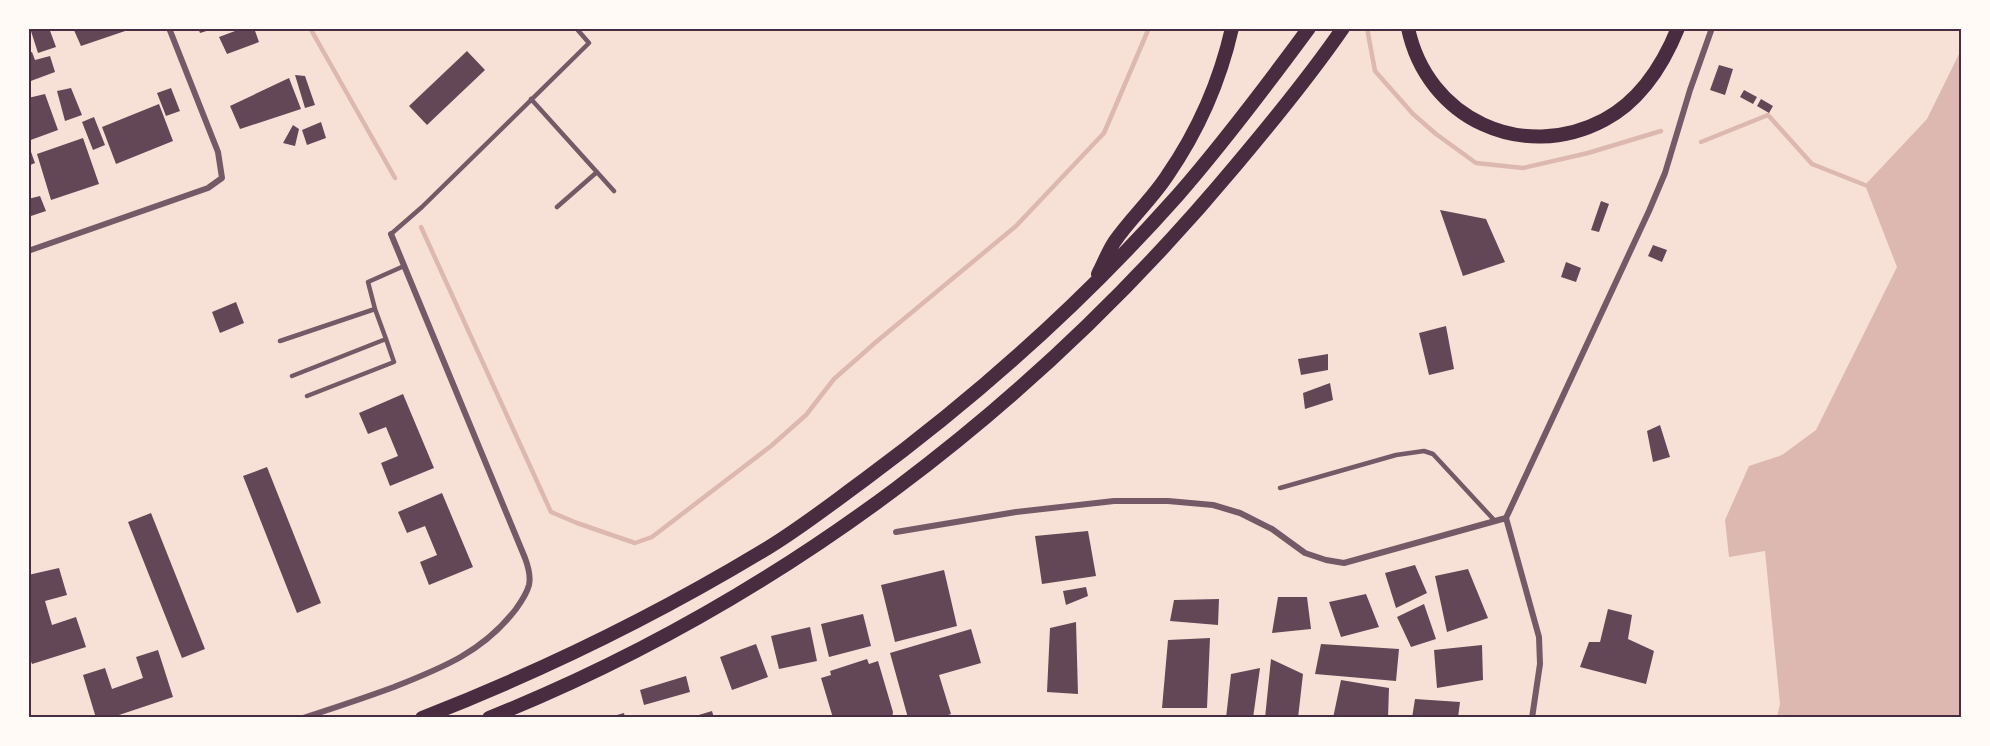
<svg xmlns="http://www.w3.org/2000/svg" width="1990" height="746" font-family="'Titillium Web',sans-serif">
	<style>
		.water { fill: #dcb8b0 }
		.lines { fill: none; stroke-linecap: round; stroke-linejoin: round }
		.stream { stroke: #dcb8b0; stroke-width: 4.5 }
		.building { fill: #644757 }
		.service { stroke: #755966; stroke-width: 4.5 }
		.minor { stroke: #755966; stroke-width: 6 }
		.primary { stroke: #4a2c40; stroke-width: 14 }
		.neatline { fill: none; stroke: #4a2c40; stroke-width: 2 }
	</style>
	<rect width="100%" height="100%" fill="#f7e1d7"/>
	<path class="water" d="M1961 50V717H1777L1780 704 1765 551 1729 557 1725 520 1749 466 1782 455 1816 430 1897 267 1865 185 1927 119Z"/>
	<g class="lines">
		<path class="stream" d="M310 28 395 178
			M1367 28 1375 71 1413 114 1436 134 1476 163 1523 168 1588 153 1661 131
			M1701 142 1768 115 1812 164 1865 185
			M421 227 551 512 577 523 635 543 652 537 771 446 806 415 834 379 876 342 1016 226 1104 133 1149 28"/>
	</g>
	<path class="building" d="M30 28H49L56 47 38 53Z
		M73 28H131V29L81 46Z
		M198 28H213V29L200 33Z
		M243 28H254L259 42 227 54 219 37Z
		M467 51 485 70 427 125 409 106Z
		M32 52 35 60 50 56 55 72 28 82V53Z
		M1719 65 1733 69 1725 95 1710 90Z
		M295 75 305 76 315 105 305 108Z
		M289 78 301 109 240 129 230 106Z
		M71 88 82 115 65 121 57 91Z
		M171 88 180 111 166 116 157 93Z
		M1744 90 1757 97 1753 104 1740 97Z
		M45 94 58 130 28 141V98Z
		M1761 99 1773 106 1769 113 1757 106Z
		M159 104 173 141 116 164 102 127Z
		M94 117 105 145 93 150 82 122Z
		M321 122 326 138 307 145 302 130Z
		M293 125 299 129 295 146 283 143Z
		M83 138 99 184 51 200 37 154Z
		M31 152 35 163 28 166V153Z
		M40 196 46 211 28 217V199Z
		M1601 201 1609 204 1599 232 1591 230Z
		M1440 210 1486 219 1505 262 1463 276Z
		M1653 245 1667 250 1662 262 1648 256Z
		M1566 262 1581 268 1576 282 1561 277Z
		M236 302 244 323 220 333 212 312Z
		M1446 326 1454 369 1429 375 1419 333Z
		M1328 354V370L1301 375 1298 359Z
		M1330 383 1333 400 1305 409 1303 393Z
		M403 394 434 468 390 486 381 463 398 456 386 427 368 434 359 413Z
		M1660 425 1670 457 1653 462 1647 431Z
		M267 467 321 603 297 613 243 476Z
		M442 493 473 567 429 585 420 562 437 555 425 526 407 533 398 512Z
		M151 513 205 649 182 658 128 522Z
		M1088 531 1096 576 1042 584 1035 536Z
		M1415 565 1427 593 1396 608 1385 573Z
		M59 568 67 595 45 601 52 625 76 617 86 647 32 664 28 654V575Z
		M1468 569 1488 618 1447 632 1435 576Z
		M944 570 957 626 895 642 881 585Z
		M1086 587 1088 596 1066 605 1063 591Z
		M1366 594 1379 627 1341 637 1329 602Z
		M1278 597H1307L1311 629 1272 633Z
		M1219 599 1218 625 1170 621 1174 600Z
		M1424 604 1436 639 1411 647 1397 617Z
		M1608 609 1632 615 1628 639 1654 651 1646 684 1580 667 1589 642H1600Z
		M863 614 871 646 829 657 821 624Z
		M1076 622 1078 694 1047 692 1050 628Z
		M810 627 817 661 779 669 771 636Z
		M971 629 981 663 939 675 951 714 940 718H908L890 653Z
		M1210 638 1207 708H1162L1168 640Z
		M756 644 768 677 732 690 720 657Z
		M1321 644 1399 649 1396 681 1315 674Z
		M1482 645 1483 680 1437 688 1434 650Z
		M158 650 173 697 110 718H96L83 675 105 668 112 689 143 678 136 657Z
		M867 659 869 664 878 661 893 712 892 718H833L821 678 831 675 830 671Z
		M1271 659 1303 674 1298 718H1265Z
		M1260 668 1253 718H1226L1231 674Z
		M686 676 690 692 644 705 640 690Z
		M1341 680 1389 688 1388 718H1333Z
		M1415 699 1460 702 1458 718H1412Z
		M712 711 714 718H692V717Z
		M624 713 625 718H610V717Z"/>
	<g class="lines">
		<path class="service" d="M531 99 614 191
			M557 207 597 172
			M391 234 422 207 589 43 576 28
			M280 341 375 309 368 282 404 266
			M292 376 386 339 375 309
			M307 396 394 362 386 339
			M1280 488 1396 455 1424 451 1433 454 1495 521"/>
		<path class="minor" d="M28 251 208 188 222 178 218 152 169 28
			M1506 518 1649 211 1665 173 1690 90 1712 28
			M1506 518 1539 637 1540 664 1532 718
			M896 532 1016 512 1114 501H1168L1213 505 1240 513 1272 529 1305 553 1326 560 1344 563 1506 518
			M303 718C334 708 364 698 394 687 442 668 483 652 516 609 521 602 527 593 529 585 531 576 528 566 525 558L391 234"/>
		<path class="primary" d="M1408 28C1427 119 1523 163 1604 120 1640 101 1663 65 1678 28
			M1098 274C1104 263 1108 251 1115 241 1131 218 1152 199 1167 176 1198 131 1220 81 1232 28
			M422 718C540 672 653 617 761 552 797 531 831 504 864 480 978 396 1084 301 1178 195 1224 142 1267 85 1309 28
			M489 718C781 601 1035 406 1236 165 1273 121 1310 76 1343 28"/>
	</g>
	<rect width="1990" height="746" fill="none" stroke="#fffaf5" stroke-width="60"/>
	<rect x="30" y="30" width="1930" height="686" class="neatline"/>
</svg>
